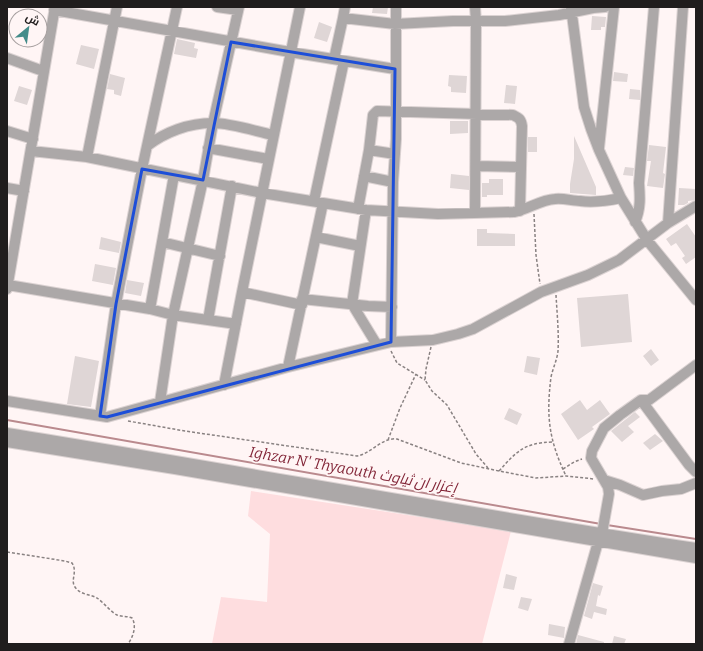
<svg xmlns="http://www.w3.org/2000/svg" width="703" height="651" font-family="Bitter,Cairo,serif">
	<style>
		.green { fill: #fedddf }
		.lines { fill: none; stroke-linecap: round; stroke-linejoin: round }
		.stream { stroke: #ba8a8e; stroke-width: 2 }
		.building { fill: #dfd6d6 }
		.minor-casing { stroke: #dbd2d2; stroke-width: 12 }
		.path { stroke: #898282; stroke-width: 1.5; stroke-dasharray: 3 2; stroke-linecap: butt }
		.minor { stroke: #aca8a8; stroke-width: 10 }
		.marked { fill: none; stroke: #1d4ed8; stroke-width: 3; stroke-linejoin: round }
		.labels { text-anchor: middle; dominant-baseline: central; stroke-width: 3.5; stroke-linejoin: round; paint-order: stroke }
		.water-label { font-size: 15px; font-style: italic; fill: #832638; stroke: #fff5f5 }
	</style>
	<rect width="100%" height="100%" fill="#fff5f5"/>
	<path class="green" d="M251 491 511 531 482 644H212L221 597 267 602 270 534 248 516Z"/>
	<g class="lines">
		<path class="stream" d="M7 420 601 524
			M607 525 696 539"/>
	</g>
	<path class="building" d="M373 7H388L387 14 372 13Z
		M592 16 606 17 605 27H601V30H591Z
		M319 22 332 27 327 42 314 38Z
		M177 39 195 43 194 48 198 49 196 58 174 54Z
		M81 45 99 49 94 69 76 64Z
		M614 72 628 74 627 82 613 81Z
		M110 74 125 78 121 96 114 94V90L107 89Z
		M449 75 467 76 466 93 451 92V87L448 86Z
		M506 85 517 86 515 104 504 103Z
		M19 86 32 90 27 105 14 101Z
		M630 89 640 90V100L629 99Z
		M450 121H468V133L450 134Z
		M574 136 593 180 596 187V195L570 193V184L574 159Z
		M528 137H537V152H528Z
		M649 145 666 147 663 173 665 174 663 188 647 186 651 161H647Z
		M625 167 634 168 633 176 623 175Z
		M451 174 469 176V190L450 188Z
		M489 179H503V195H487V197H482V183H489Z
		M679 188 696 189V200L688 201V203L684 205H678Z
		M687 224 696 237V257L686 264 682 258 685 256 676 243 671 246 666 239Z
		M477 229H487V233L515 234V246H477Z
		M101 237 121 242 119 253 99 249Z
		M95 264 116 268 113 285 92 281Z
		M127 280 144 283 141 296 125 293Z
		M628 294 632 342 581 347 577 298Z
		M651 349 659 360 651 366 643 356Z
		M75 356 99 361 91 407 67 404Z
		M527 356 540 358 537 375 524 372Z
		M580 400 587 410 600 400 610 414 592 427 594 429 578 440 561 414Z
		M509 408 522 414 517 425 504 419Z
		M635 412 640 417 628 426 634 432 622 442 611 431Z
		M655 434 663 441 650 450 643 443Z
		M506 574 517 577 514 590 503 588Z
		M593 583 603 586 600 596 598 595 596 606 607 609 606 615 594 612 592 619 584 616Z
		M521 597 532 599 528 611 518 608Z
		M549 624 565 627 564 638 548 635Z
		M578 635 604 642V644H576Z
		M614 636 626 639 624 644H612Z"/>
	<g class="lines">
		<defs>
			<path id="minor" d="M217 7 238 10
				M396 7V139L393 182 391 342 433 340 458 334 473 329 541 292 588 275 619 260 668 223 696 206
				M475 7 476 21 475 213
				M571 7 584 107 591 129 599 150 621 198 647 240 696 300
				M54 10 290 52 395 69
				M343 18 345 7
				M7 58 43 71
				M334 59 343 18 395 24 453 21H505L559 15 593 8 605 7
				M7 131 33 139
				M147 146C165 132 189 123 213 123 230 123 255 131 273 135
				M208 148 268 159
				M599 148 614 7
				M369 150 373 115 377 111 513 115C519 118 521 119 522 126L520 211
				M31 151 87 157 262 193 366 210 438 214 514 212C529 209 540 200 555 199 564 198 572 201 580 201 594 203 607 201 621 198
				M87 157 117 7
				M476 166 521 167
				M364 176 393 182
				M7 188 24 191
				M314 201 344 61
				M358 209 369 150 395 154
				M366 210 352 304 377 345
				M635 222C641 209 640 196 639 183L654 7
				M668 223 683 7
				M316 237 360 246
				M162 242 220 256
				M8 285 150 309 173 315 236 324
				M7 289 55 7
				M242 292 302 305
				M302 299 368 306 392 307
				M150 309 174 175
				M208 320 232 186
				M288 367 323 203
				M224 385 242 292 300 7
				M641 400 689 465 696 472
				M7 401 107 417 288 367 391 342
				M160 402 173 315 203 180 213 123 239 7
				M100 416 116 304 142 169 177 7
				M7 433C237 470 466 513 696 548
				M7 442 175 469 696 558
				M604 480 620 485 643 495 662 491 681 489 696 483
				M569 644 598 542 603 528 609 494 608 487 591 458 592 451 604 428 620 415 641 400H649L696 365"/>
		</defs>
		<use href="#minor" class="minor-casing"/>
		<path class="path" d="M534 214 536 255 540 284
			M556 295C557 313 559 333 558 351 557 360 553 368 551 377 546 417 549 440 566 476
			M431 347 426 369 425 380 432 391 447 405 476 454 488 468
			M391 351 397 363 425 380
			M128 421 185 431 357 456C371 454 382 437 397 439L461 463 499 471 536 478 566 476 594 479
			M388 440 400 408 416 374
			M563 469 574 462 582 459
			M499 471C517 451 524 443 552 442
			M7 552 65 561 72 563C78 572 70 580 75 587 80 595 90 594 97 598 103 602 112 613 117 615 122 617 127 616 132 618 137 626 133 637 128 644"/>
		<use href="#minor" class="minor"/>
	</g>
	<path class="marked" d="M231 42 395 69 391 342 107 417 100 416 116 304 142 169 203 180Z"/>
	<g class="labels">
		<g class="water-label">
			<text transform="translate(353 470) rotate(10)">Ighzar N' Thyaouth إغزار ان ثياوث</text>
		</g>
	</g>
	<rect width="703" height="651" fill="none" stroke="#201d1d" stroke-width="16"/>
	<g transform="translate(28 28) rotate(29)"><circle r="19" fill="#fff5f5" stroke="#a69f9f"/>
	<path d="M0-3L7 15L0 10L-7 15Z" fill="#448c8a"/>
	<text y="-6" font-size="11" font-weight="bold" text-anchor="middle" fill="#201d1d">ش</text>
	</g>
</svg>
